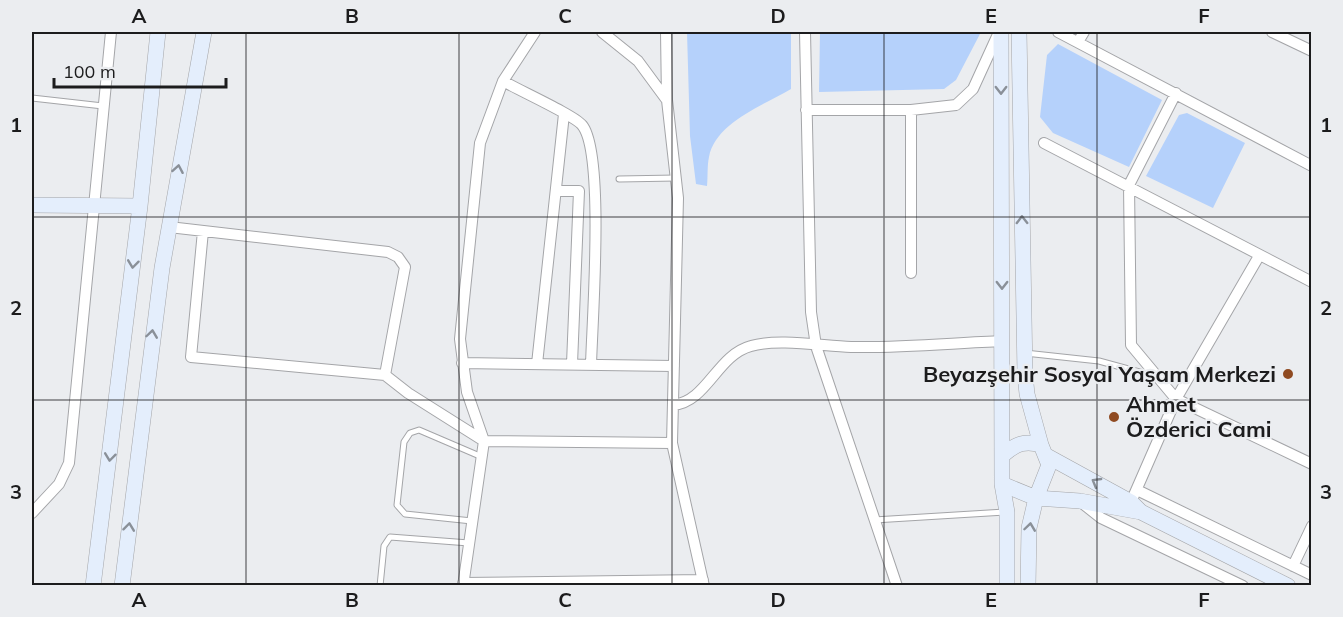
<svg xmlns="http://www.w3.org/2000/svg" width="1343" height="617" font-family="Mulish,sans-serif">
	<style>
		.green { fill: #b5d1fb }
		.lines { fill: none; stroke-linecap: round; stroke-linejoin: round }
		.lane-casing { stroke: #a4a5a8; stroke-width: 7 }
		.street-casing { stroke: #a4a5a8; stroke-width: 12 }
		.secondary-casing { stroke: #a4a5a8; stroke-width: 16 }
		.lane { stroke: #fff; stroke-width: 5 }
		.street { stroke: #fff; stroke-width: 10 }
		.secondary { stroke: #e4eefc; stroke-width: 15 }
		.oneway { stroke: #8a9098 }
		.grid { fill: none; stroke: #1c1c1d; stroke-width: 1.5; stroke-opacity: 0.55 }
		.poi-dot { fill: #8f4a21; stroke: #ebedf0; stroke-width: 2 }
		.labels { text-anchor: middle; dominant-baseline: central; stroke-width: 4.5; stroke-linejoin: round; paint-order: stroke }
		.poi-label { font-size: 22px; font-weight: bold; fill: #1c1c1d; stroke: #ebedf0; text-anchor: end }
		.neatline { fill: none; stroke: #1c1c1d; stroke-width: 2 }
		.grid-label { font-size: 20px; text-anchor: middle; font-weight: bold; fill: #1c1c1d }
	</style>
	<rect width="100%" height="100%" fill="#ebedf0"/>
	<path class="green" d="M687 32H791V89C764 105 715 123 709 157 707 166 708 177 707 186L696 184 690 136Z
		M820 32H981L956 80 944 89 819 92Z
		M1058 44 1162 100 1129 167 1053 133 1040 117 1047 55Z
		M1187 113 1245 143 1213 208 1146 176 1179 115Z"/>
	<g class="lines">
		<defs>
			<path id="lane" d="M32 98 103 106
				M619 179 676 178
				M1025 353 1099 361 1154 376
				M874 520 1005 512
				M472 521 405 514 397 505 404 442 410 433 419 430 482 457
				M380 586 384 546 390 537 469 543"/>
			<path id="street" d="M602 32 638 61 666 99
				M666 32 667 100 678 198 672 443 704 586
				M805 32 811 312 816 346 897 586
				M1058 32 1312 166
				M1272 32 1312 51
				M1078 42 1084 32
				M503 81C518 90 574 115 582 125 605 152 592 323 591 365
				M1176 93 1129 185 1131 345 1176 399 1312 464
				M806 110H911L956 105 973 89 999 32
				M911 110V273
				M1044 143 1312 282
				M556 191H579L572 364
				M169 227 388 252 398 257 405 267 385 375
				M203 231 191 357 385 375 408 393 484 441 672 443
				M462 363 674 366
				M537 364 564 114
				M673 405C707 402 717 355 751 346 778 338 822 346 851 347 902 348 952 343 1003 341
				M1137 490 1312 575
				M1131 502 1176 399 1259 256
				M1082 503 1101 518 1243 586
				M32 513 59 484 69 463 111 32
				M1293 566 1312 526
				M463 583 703 580
				M463 586 484 441 467 392 460 339 480 143 503 81 535 32"/>
			<path id="secondary" d="M1001 32 1002 484 1007 512V586
				M1019 32 1025 374 1027 394 1041 445
				M32 205 140 206
				M1047 456 1131 502 1141 512 1288 586
				M1002 484 1036 498 1049 465 1041 445C1025 440 1016 444 1004 454
				M93 586 140 206 158 32
				M122 586 162 268 204 32
				M1028 586 1029 528 1036 498 1080 501 1141 512"/>
		</defs>
		<use href="#lane" class="lane-casing"/>
		<use href="#street" class="street-casing"/>
		<use href="#secondary" class="secondary-casing"/>
		<use href="#lane" class="lane"/>
		<use href="#street" class="street"/>
		<use href="#secondary" class="secondary"/>
	</g>
	<defs><path id="oneway-chevron" d="M-2-3.5L2.5 0L-2 3.5" fill="none" stroke-width="1.6" stroke-linecap="round" stroke-linejoin="round" transform="scale(1.5)"/></defs>
	<g class="oneway">
		<use href="#oneway-chevron" transform="translate(1001 90) rotate(90)"/>
		<use href="#oneway-chevron" transform="translate(178 169) rotate(-80)"/>
		<use href="#oneway-chevron" transform="translate(1022 220) rotate(-91)"/>
		<use href="#oneway-chevron" transform="translate(133 264) rotate(97)"/>
		<use href="#oneway-chevron" transform="translate(1002 285) rotate(90)"/>
		<use href="#oneway-chevron" transform="translate(152 334) rotate(-82)"/>
		<use href="#oneway-chevron" transform="translate(110 457) rotate(97)"/>
		<use href="#oneway-chevron" transform="translate(1096 482) rotate(-150)"/>
		<use href="#oneway-chevron" transform="translate(129 527) rotate(-83)"/>
		<use href="#oneway-chevron" transform="translate(1030 527) rotate(-82)"/>
	</g>
	<path class="grid" d="M246 32V586M459 32V586M672 32V586M884 32V586M1097 32V586M32 217H1312M32 400H1312"/>
	<g class="poi-dot">
		<circle cx="1288" cy="374" r="6"/>
		<circle cx="1114" cy="417" r="6"/>
	</g>
	<g class="labels">
		<g class="poi-label">
			<text x="1276" y="374">Beyazşehir Sosyal Yaşam Merkezi</text>
			<text x="1126" y="404" text-anchor="start">Ahmet<tspan x="1126" dy="25">Özderici Cami</tspan></text>
		</g>
	</g>
	<rect width="1343" height="617" fill="none" stroke="#ebedf0" stroke-width="66"/>
	<path d="M54 78v9h172v-9" fill="none" stroke="#1c1c1d" stroke-width="3"/>
	<text x="63" y="78" font-size="18" fill="#1c1c1d" stroke="#ebedf0" stroke-width="4.5" paint-order="stroke">100 m</text>
	<rect x="33" y="33" width="1277" height="551" class="neatline"/>
	<g class="grid-label">
		<text x="139" y="23">A</text>
		<text x="352" y="23">B</text>
		<text x="565" y="23">C</text>
		<text x="778" y="23">D</text>
		<text x="991" y="23">E</text>
		<text x="1204" y="23">F</text>
		<text x="16" y="132">1</text>
		<text x="1326" y="132">1</text>
		<text x="16" y="315">2</text>
		<text x="1326" y="315">2</text>
		<text x="16" y="499">3</text>
		<text x="1326" y="499">3</text>
		<text x="139" y="607">A</text>
		<text x="352" y="607">B</text>
		<text x="565" y="607">C</text>
		<text x="778" y="607">D</text>
		<text x="991" y="607">E</text>
		<text x="1204" y="607">F</text>
	</g>
</svg>
